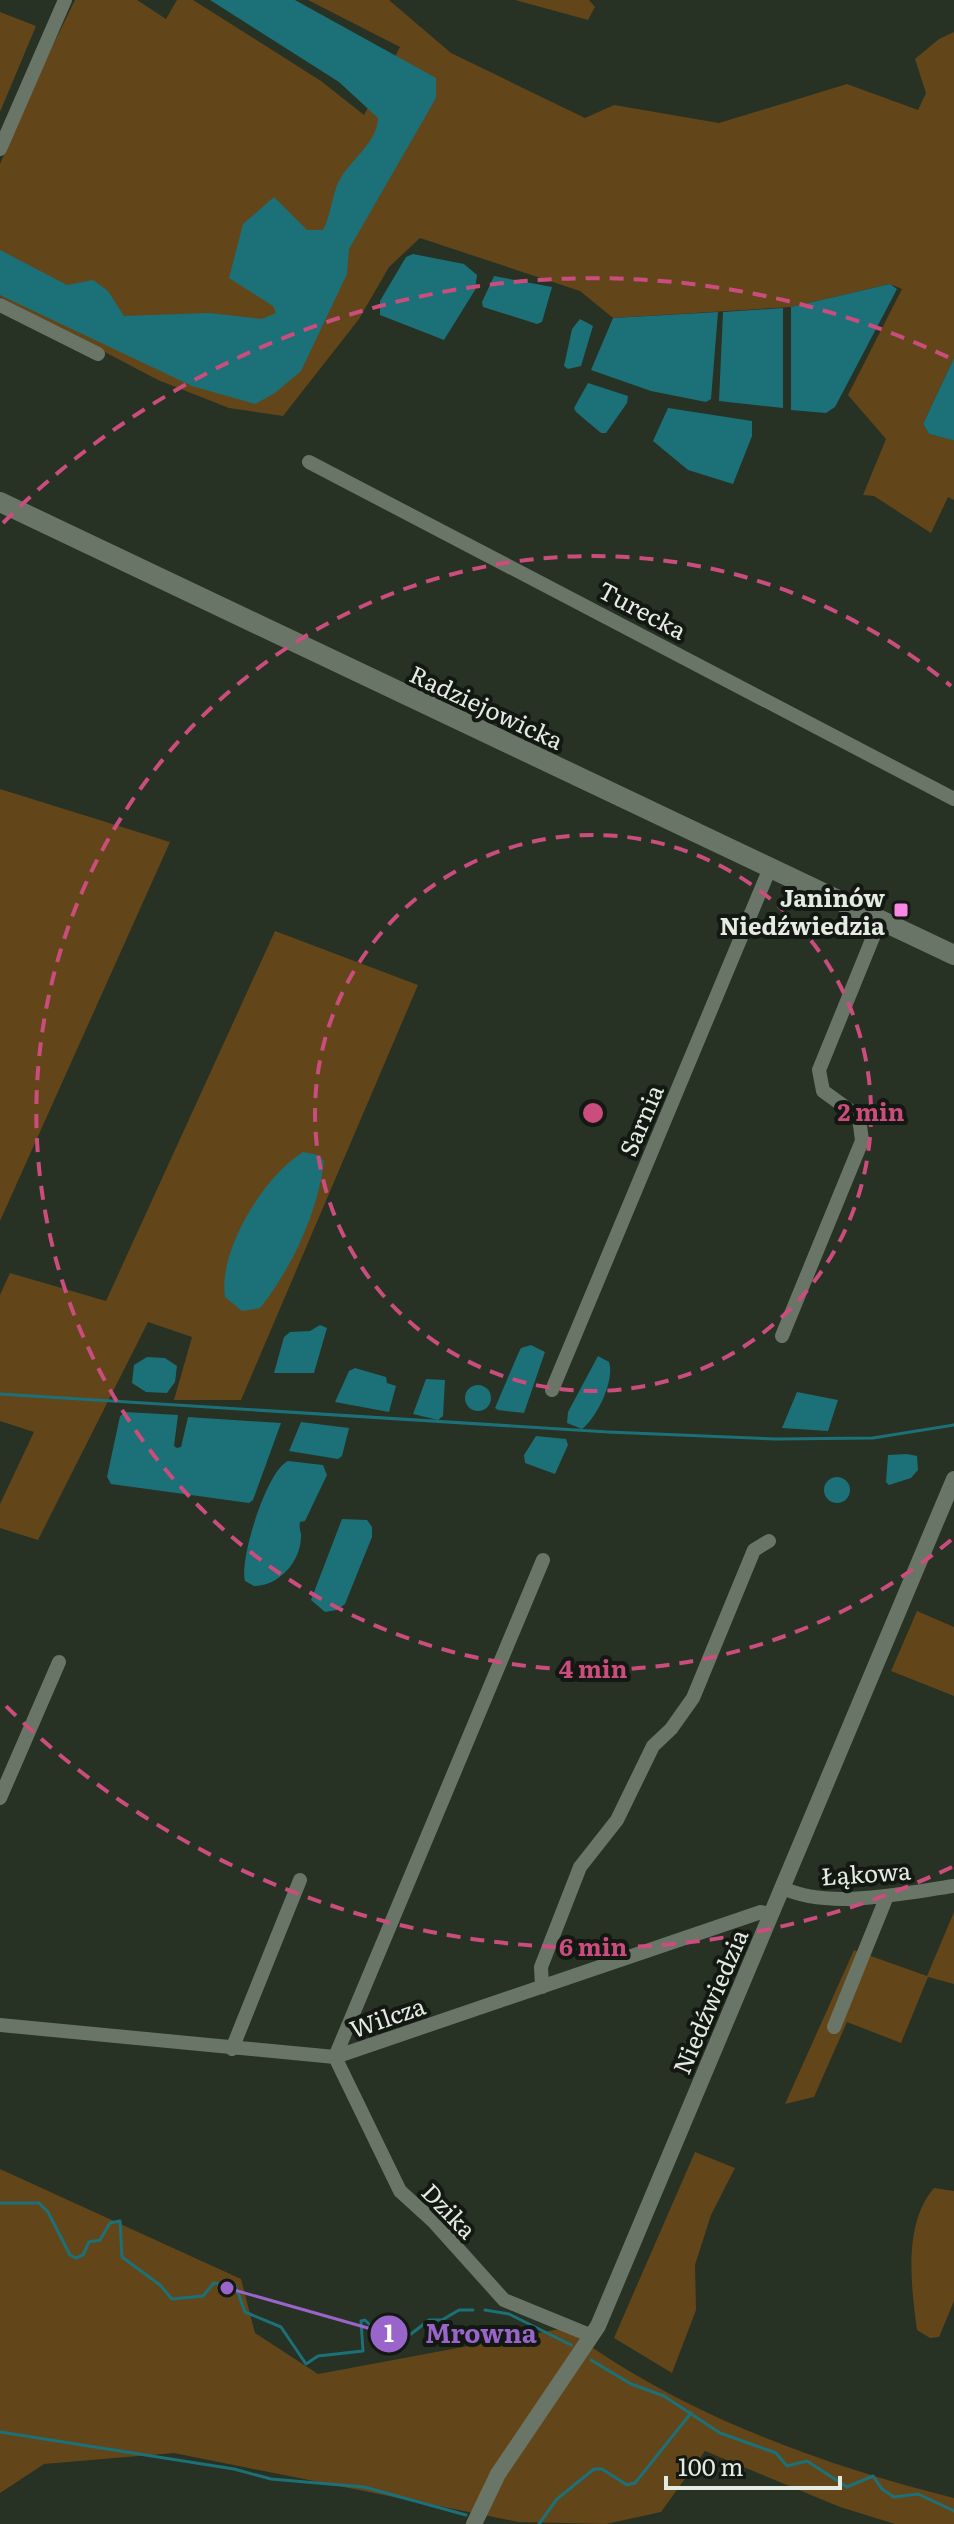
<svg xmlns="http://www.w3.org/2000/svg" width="954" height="2524" font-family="Literata,serif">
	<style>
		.green { fill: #63451a }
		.water { fill: #1c7078 }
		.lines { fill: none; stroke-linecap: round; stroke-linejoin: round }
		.stream { stroke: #1c7078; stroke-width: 3 }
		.minor { stroke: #697566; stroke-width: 14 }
		.tertiary { stroke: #697566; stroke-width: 16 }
		.secondary { stroke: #697566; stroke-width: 20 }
		.ring { fill: none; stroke: #ca4d7d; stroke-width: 4; stroke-dasharray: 14 10 }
		.poi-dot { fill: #fb87e5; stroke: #131812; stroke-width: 3 }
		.labels { text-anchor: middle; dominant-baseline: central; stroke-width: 8; stroke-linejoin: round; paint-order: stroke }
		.street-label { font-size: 24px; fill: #e4ebe2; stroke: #131812 }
		.poi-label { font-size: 24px; font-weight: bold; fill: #e4ebe2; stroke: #131812; text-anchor: end }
		.centre { fill: #ca4d7d; stroke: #131812; stroke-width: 4 }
		.ring-label { font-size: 24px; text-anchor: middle; font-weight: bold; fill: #ca4d7d; stroke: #131812; stroke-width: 8; stroke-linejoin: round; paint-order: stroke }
		.leader { fill: none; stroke: #9a65ca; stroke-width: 3 }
		.callout-dot { fill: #9a65ca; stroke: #131812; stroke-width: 3 }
		.mark-label { font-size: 24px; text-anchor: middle; font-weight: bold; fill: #fff }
		.callout-label { font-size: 26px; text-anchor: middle; font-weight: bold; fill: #9a65ca; stroke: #131812; stroke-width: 8; stroke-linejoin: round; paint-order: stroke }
	</style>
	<rect width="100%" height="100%" fill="#273124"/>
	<path class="green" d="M75 0H137L166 19 177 0H193L321 81 364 115 400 47 308 0H389L451 53 585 118 614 105 719 123 847 84 918 110 926 93 915 59 939 39 954 32V358L923 424 929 434 954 440V500L948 497 931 533 874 496 863 495 886 439 848 395 902 289 890 284 791 307 613 318 580 291 420 238 389 267 359 319 283 416 229 408 158 380 0 297V164L34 84Z
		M515 0H589L595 7 588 20Z
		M0 12 36 26 0 112Z
		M0 789 170 842 0 1221Z
		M275 931 418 985 241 1400H174L192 1337 148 1322 38 1540 0 1528V1504L34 1432 0 1421V1295L10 1273 106 1301Z
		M917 1611 954 1627V1696L891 1671Z
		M954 1912V1984L928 1977 901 2043 847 2022 814 2097 785 2104 854 1950 927 1976Z
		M695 2152 735 2168 711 2215 695 2265 696 2310 672 2373 614 2338Z
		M0 2169 241 2279 255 2333 318 2374 565 2328C677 2412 818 2464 954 2498V2524H895L840 2507 705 2451 661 2512 606 2524 519 2522 174 2453 44 2464 0 2493Z
		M934 2188 954 2191V2301L939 2337 930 2338 917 2330C911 2286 903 2224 934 2188Z"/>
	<path class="water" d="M210 0H295L436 78V98L349 249 347 274 301 371 275 393 255 404 192 386 0 295V250L67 285 93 280 108 291 124 316 209 313 262 319 276 313 273 306 229 278 243 224 274 197 307 230H323C331 214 331 202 336 188 345 162 377 146 378 118L339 82Z
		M413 254 464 264 477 275 475 290 444 340 380 315V301L406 257Z
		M494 276 552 287 542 322 537 324 483 307 482 302Z
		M890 284 897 289 835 407 826 413 791 410V307Z
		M783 308V408L719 401 723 312Z
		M718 312 711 399 706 402 651 391 591 370 613 318Z
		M580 319 593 326 581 366 568 369 564 366 572 329Z
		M954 358V440H952L929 434 923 424Z
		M588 383 628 396 627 403 606 433H601L576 412 574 408Z
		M668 408 752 421V436L733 484 688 470 653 441Z
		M303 1152 318 1155 324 1161C318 1212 292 1268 260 1308L242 1311 225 1297C218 1250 264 1176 303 1152Z
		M320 1325 327 1328 314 1373H274L284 1337 290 1332 310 1331Z
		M531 1345 545 1352 524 1413 498 1410 495 1408 518 1354 521 1348Z
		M598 1356 609 1362C615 1380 597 1418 582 1429L567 1423 568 1412Z
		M147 1357 165 1358 177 1366 175 1382 167 1393 146 1392 132 1383 134 1365Z
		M355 1368 386 1377 387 1383 396 1386 389 1412 335 1402 349 1371Z
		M426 1379 445 1380 443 1416 438 1420 413 1414Z
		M465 1398a13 13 0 1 1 26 0a13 13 0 1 1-26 0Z
		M797 1392 838 1400 828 1431 782 1428Z
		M126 1412 178 1415 174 1446 177 1448 181 1447 188 1417 281 1423 253 1500 249 1503 111 1484 107 1477 120 1416Z
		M301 1422 349 1428 342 1456 338 1459 289 1451Z
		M536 1436 566 1439 568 1445 555 1474 525 1463 524 1455Z
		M907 1454 917 1456 918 1470 911 1478 889 1485 886 1482 888 1455Z
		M288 1461 323 1465 327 1475 305 1521 300 1522C299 1526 300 1530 301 1534 302 1561 279 1586 254 1586L245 1581C239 1559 267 1470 288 1461Z
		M824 1490a13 13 0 1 1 26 0a13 13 0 1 1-26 0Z
		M342 1519 367 1520 372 1527V1537L345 1604 337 1610 325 1612 311 1600Z"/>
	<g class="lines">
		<path class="stream" d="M0 1394 608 1432 777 1439 873 1438 954 1425
			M0 2203H39L48 2212 70 2255 76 2258 83 2255 89 2242 100 2240 110 2223 120 2221 122 2257 160 2285 172 2299 203 2296 214 2283 236 2287 245 2312 281 2327 306 2364 318 2356 363 2351 361 2321 365 2320 376 2331 389 2337 411 2334 429 2320H442L459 2310H473
			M485 2310 509 2314 571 2345
			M591 2360 631 2384 664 2396 720 2433 776 2453 787 2466 807 2461 847 2487 873 2476 882 2489 894 2497 918 2494 954 2511
			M0 2432 234 2469 271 2479 364 2487 466 2515
			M539 2524 557 2499 594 2469H602L627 2485 635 2483 691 2413"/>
		<path class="minor" d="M0 149 65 0
			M0 305 98 354
			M309 462 954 799
			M782 1336 862 1141 859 1117 823 1091 819 1070 880 920
			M552 1390 770 868
			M543 1560 335 2057 400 2191 433 2221 504 2300 592 2336
			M0 1798 59 1662
			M783 1888C829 1910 904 1893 954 1886
			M542 1987 541 1967 580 1867 617 1820 653 1746 671 1729 693 1698 754 1550 769 1541
			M0 2025 335 2057 761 1912 771 1915
			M834 2027 887 1896
			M232 2049 300 1880"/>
		<path class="tertiary" d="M474 2524 498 2474 598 2326 954 1479"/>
		<path class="secondary" d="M0 502 954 955"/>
	</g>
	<g class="ring">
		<circle cx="593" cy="1113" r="278"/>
		<path d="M951 1540A557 557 0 1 1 951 686"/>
		<path d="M952 1867A835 835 0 0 1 3 1703M3 523A835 835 0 0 1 952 359"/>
	</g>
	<rect class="poi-dot" x="893" y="902" width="16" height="16" rx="4"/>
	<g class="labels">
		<g class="street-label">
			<text transform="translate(643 609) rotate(28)">Turecka</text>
			<text transform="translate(487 706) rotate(25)">Radziejowicka</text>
			<text transform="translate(640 1120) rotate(-67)">Sarnia</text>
			<text transform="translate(866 1872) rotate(-4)">Łąkowa</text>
			<text transform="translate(709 2001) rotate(-67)">Niedźwiedzia</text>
			<text transform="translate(387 2016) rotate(-19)">Wilcza</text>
			<text transform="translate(450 2210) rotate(46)">Dzika</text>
		</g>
		<g class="poi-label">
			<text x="885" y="896">Janinów<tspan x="885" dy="28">Niedźwiedzia</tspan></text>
		</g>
	</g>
	<circle cx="593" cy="1113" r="12" class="centre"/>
	<g class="ring-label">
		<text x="871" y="1121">2 min</text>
		<text x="593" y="1678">4 min</text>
		<text x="593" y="1956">6 min</text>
	</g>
	<path class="leader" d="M227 2288L389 2334"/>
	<g class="callout-dot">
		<circle cx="227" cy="2288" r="8"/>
		<circle cx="389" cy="2334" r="20"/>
	</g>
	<g class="mark-label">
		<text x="389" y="2342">1</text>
	</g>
	<g class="callout-label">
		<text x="481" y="2343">Mrowna</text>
	</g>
	<path d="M666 2476v12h174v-12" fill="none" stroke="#e4ebe2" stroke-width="4"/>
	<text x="678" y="2476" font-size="24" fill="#e4ebe2" stroke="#131812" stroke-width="6" paint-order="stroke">100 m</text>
</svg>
